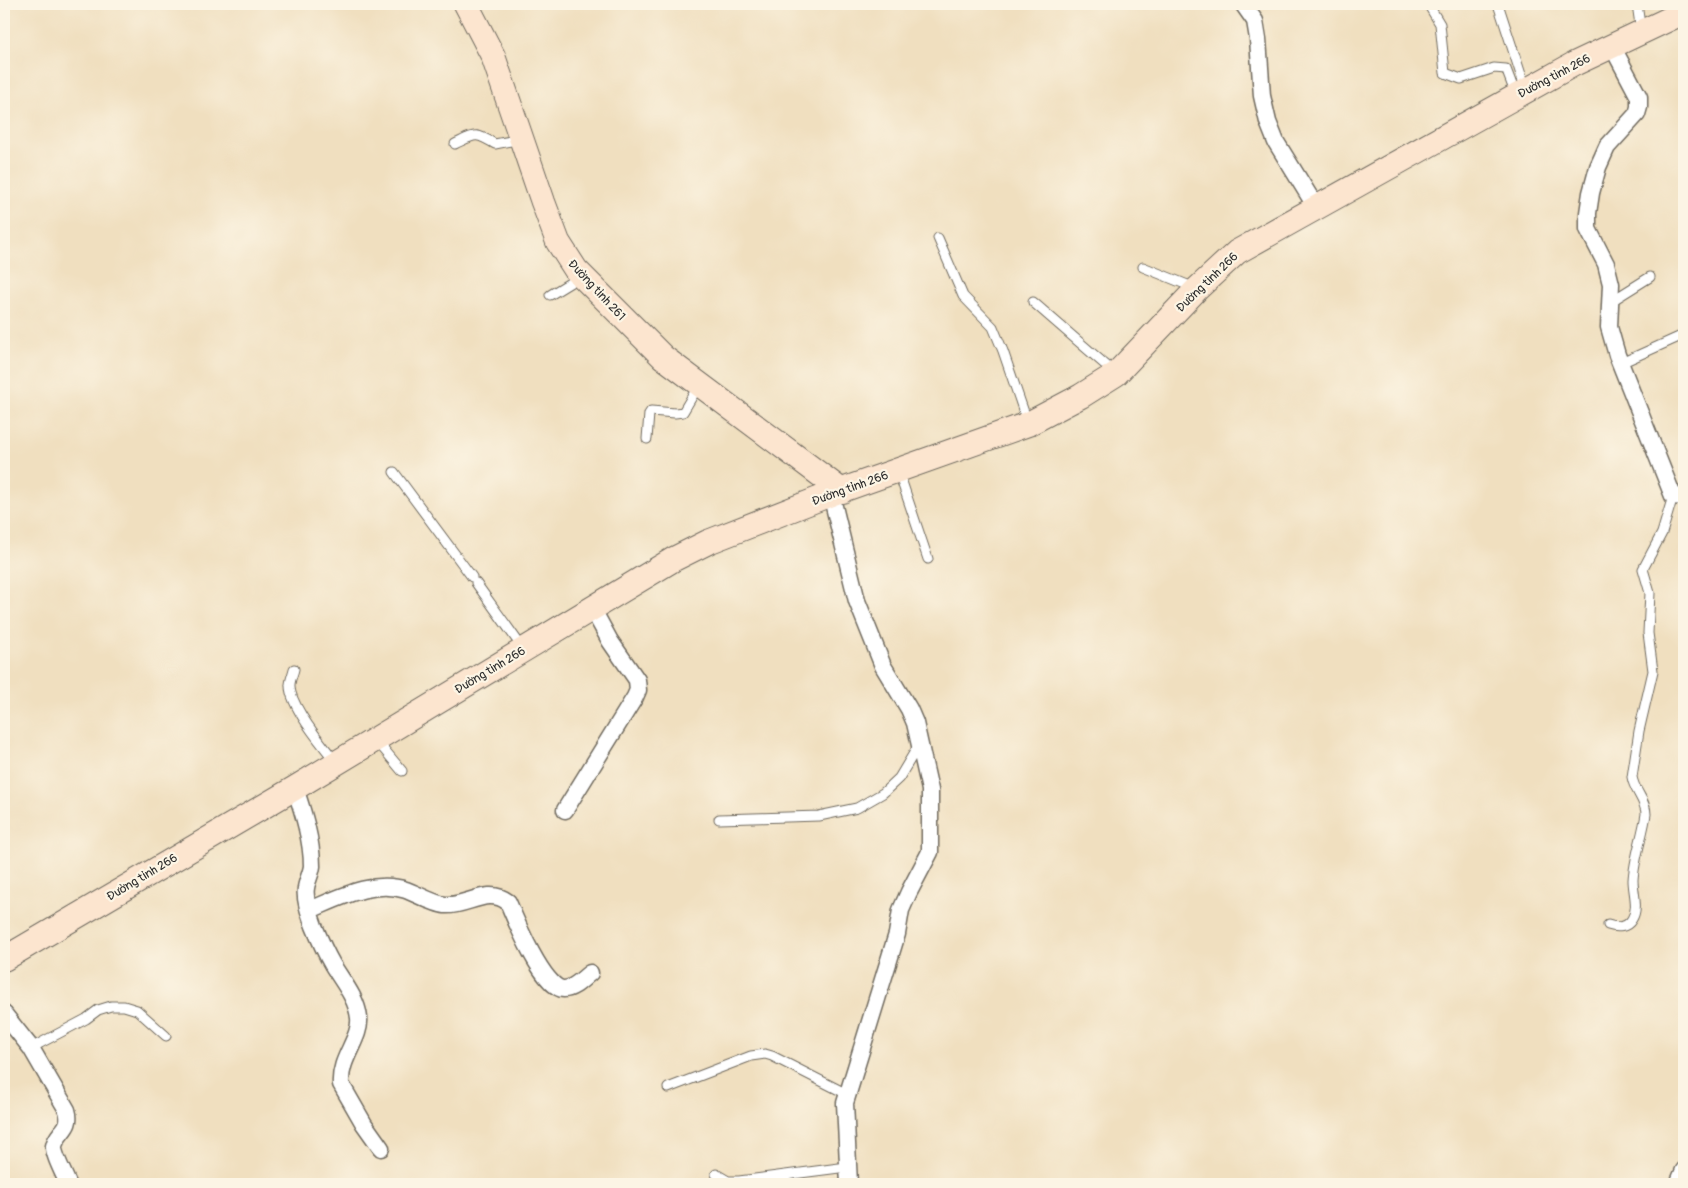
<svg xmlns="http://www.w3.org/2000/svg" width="1688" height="1188" viewBox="0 0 1688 1188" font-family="Pangolin,sans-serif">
	<rect width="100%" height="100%" fill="#fcf5e5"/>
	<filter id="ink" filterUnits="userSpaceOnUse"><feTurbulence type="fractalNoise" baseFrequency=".02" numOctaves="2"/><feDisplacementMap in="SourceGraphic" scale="10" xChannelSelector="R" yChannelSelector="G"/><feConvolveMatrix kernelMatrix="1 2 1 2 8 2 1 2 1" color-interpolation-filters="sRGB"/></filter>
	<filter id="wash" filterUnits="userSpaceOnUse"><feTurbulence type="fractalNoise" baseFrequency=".0096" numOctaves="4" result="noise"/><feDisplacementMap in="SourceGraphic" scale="20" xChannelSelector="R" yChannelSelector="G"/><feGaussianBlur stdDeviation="1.12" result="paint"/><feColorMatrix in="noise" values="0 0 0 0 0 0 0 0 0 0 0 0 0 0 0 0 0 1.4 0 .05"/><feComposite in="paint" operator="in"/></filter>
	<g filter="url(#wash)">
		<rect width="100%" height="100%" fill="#f0dfbf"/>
	</g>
	<g filter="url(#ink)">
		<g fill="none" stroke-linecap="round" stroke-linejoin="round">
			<defs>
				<path id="lane" d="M1428 4 1440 24 1445 73 1461 79 1494 68 1506 69 1516 95
					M1498 4 1526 90
					M1637 4 1641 32
					M455 144C476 134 475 132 495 144L521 139
					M938 238 963 296 993 327 1003 351 1028 424
					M1143 267 1195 288
					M550 295 581 276
					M1033 302 1116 374
					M1610 302 1650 277
					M1621 363 1681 336
					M647 439 649 414 651 411 675 413 683 412 699 385
					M898 470 928 559
					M394 472 472 577
					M476 583 524 650
					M294 669C293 674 290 680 290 685 289 705 323 746 336 762
					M377 741 402 771
					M719 819 819 816 857 808 883 793 899 778 920 743
					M1608 925C1617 928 1627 928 1632 919 1639 908 1633 892 1633 880 1634 859 1643 835 1646 814 1646 800 1634 791 1632 777L1639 731 1653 671 1648 633 1650 593 1643 569 1662 533 1673 496
					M31 1048 86 1019 98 1010 111 1006H124L137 1010 166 1036
					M668 1088 751 1056 765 1054 772 1056 847 1094
					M716 1174 728 1181H739L847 1167"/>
				<path id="street" d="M1243 4 1255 21 1258 39 1262 96 1268 122 1276 142 1316 207
					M1612 46 1639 97V107L1637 114 1607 147 1598 167 1591 193 1588 213V229L1606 264 1611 284 1609 327 1617 355 1673 496 1684 497
					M831 494 857 601 883 666 909 709 915 723 930 790V852L909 892 901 910 897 934 845 1103 849 1184
					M295 788C303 812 312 840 312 866 311 874 307 881 306 888 304 899 310 915 314 926 319 938 325 952 332 964 342 981 357 998 359 1018 361 1039 339 1058 341 1084L364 1124 381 1148
					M565 810 635 697 638 690 637 680 610 641 592 608
					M310 910C339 898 373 879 406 890 417 894 434 904 445 905 466 907 488 886 508 902 515 919 544 990 564 989 574 989 582 979 590 973
					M4 1014 31 1048 67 1110C73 1129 57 1131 54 1146 53 1154 65 1176 68 1184
					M1678 1184 1684 1170"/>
				<path id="secondary" d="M466 4 493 56 543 202 558 242 576 270 663 357 842 491
					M4 959 295 788 674 559 708 542 831 494 1028 424 1081 396 1116 374 1197 289 1237 252 1574 64 1684 12"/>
			</defs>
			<use href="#lane" stroke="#706a5f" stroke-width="11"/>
			<use href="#street" stroke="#706a5f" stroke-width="19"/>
			<use href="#secondary" stroke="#706a5f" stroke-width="26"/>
			<use href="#lane" stroke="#fff" stroke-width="9"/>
			<use href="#street" stroke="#fff" stroke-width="16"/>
			<use href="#secondary" stroke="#fce5cf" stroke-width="24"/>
		</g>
	</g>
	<g text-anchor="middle" stroke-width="4.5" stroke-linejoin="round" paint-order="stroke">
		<g font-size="12" fill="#2b2b2b" stroke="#fcf5e5">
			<text transform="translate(1554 76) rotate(-28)" y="4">Đường tỉnh 266</text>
			<text transform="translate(1207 282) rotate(-44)" y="4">Đường tỉnh 266</text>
			<text transform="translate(597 290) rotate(47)" y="4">Đường tỉnh 261</text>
			<text transform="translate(850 488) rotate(-20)" y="4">Đường tỉnh 266</text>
			<text transform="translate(490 670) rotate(-31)" y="4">Đường tỉnh 266</text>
			<text transform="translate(142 877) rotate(-31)" y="4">Đường tỉnh 266</text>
		</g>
	</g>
	<rect width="1688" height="1188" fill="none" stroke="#fcf5e5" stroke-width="20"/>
</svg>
